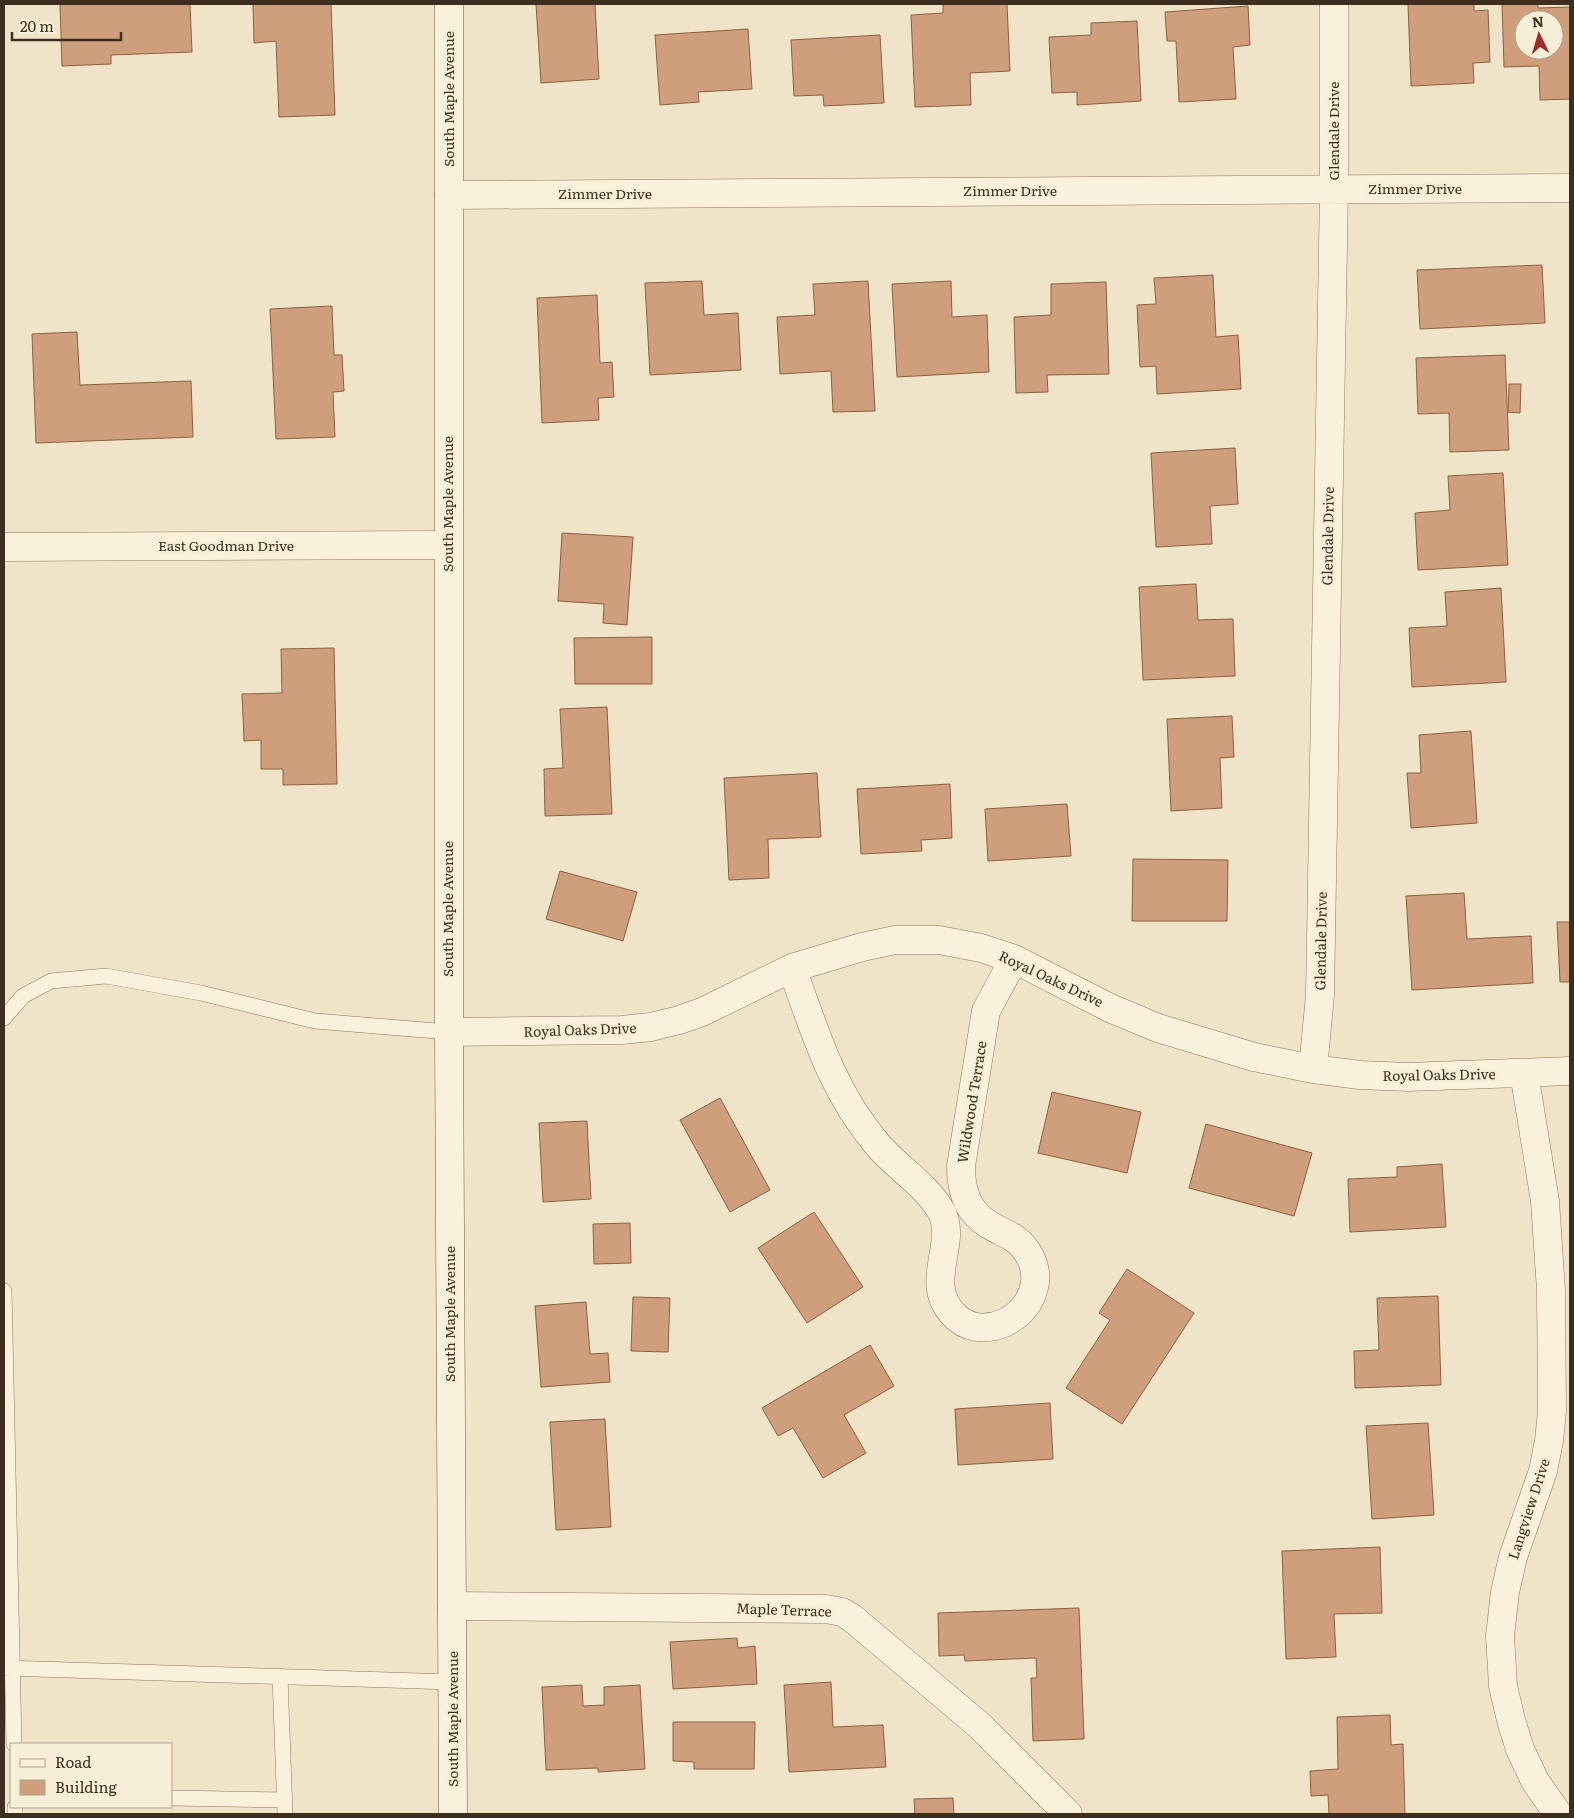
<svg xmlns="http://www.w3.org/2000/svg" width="1574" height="1818" viewBox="0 0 1574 1818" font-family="Literata,serif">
	<rect width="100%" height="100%" fill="#f0e4c8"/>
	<path fill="#cf9f7d" stroke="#8d5f41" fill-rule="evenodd" d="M60 4H190L192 52 111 55V64L62 66Z
		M253 4H331L335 115 279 117 276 41 254 43Z
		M536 4H595L599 79 541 83Z
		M943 4H1007L1010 71 970 73 971 105 915 107 911 15 943 13Z
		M1408 4H1474V11L1488 10 1490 62 1473 63 1474 83 1411 86Z
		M1502 4H1538V8L1570 7V99L1540 100 1539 66 1504 67ZM1524 20H1554V50H1524Z
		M1248 6 1250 45 1233 47 1236 99 1179 102 1176 41H1167L1165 12Z
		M1137 21 1141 101 1077 105V92L1052 93 1049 37 1091 35V23Z
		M748 29 752 89 698 92 699 102 660 105 655 35Z
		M880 35 884 103 824 106 823 95 794 96 791 40Z
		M1542 265 1545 323 1420 329 1417 270Z
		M1213 275 1216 337 1238 335 1241 389 1157 394 1156 366 1140 367 1137 305 1156 304 1154 278Z
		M702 281 704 315 738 313 741 370 650 375 645 283Z
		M868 281 875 411 833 412 831 371 780 374 777 317 815 315 813 284Z
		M951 281 952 317 987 315 989 372 897 377 892 284Z
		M1106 282 1109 374 1047 375 1048 392 1016 393 1014 317 1051 315V284Z
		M597 295 600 363 612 362 614 397 598 398 599 420 542 423 537 298Z
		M332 306 334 355H342L344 391 333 392 335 437 276 439 270 309Z
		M77 332 80 385 191 381 193 437 36 443 32 334Z
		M1505 355 1509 450 1450 452 1449 413 1418 414 1416 358Z
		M1509 384H1521L1520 413 1508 412Z
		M1235 448 1238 504 1210 506 1212 544 1156 547 1151 453Z
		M1503 473 1508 565 1418 570 1415 513 1450 510 1448 476Z
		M562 533 633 537 627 625 603 623 604 604 558 601Z
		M1196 584 1198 620 1233 619 1235 676 1143 680 1139 587Z
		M1501 588 1506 682 1412 687 1409 628 1447 626 1445 592Z
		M652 637V684H575L574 638Z
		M334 648 337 784 283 785V769H261V740L244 741 242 694 282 693 281 649Z
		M607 707 612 814 545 816 544 769 563 768 560 709Z
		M1232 716 1234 757 1220 758 1222 808 1171 811 1167 719Z
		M1471 731 1477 823 1411 828 1407 773H1421L1419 735Z
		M817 773 821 837 768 839 769 878 729 880 724 778Z
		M950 784 952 838 921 840 922 851 861 854 857 789Z
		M1067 804 1071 856 988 861 985 809Z
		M1133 859 1228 860 1227 921H1132Z
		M560 871 637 892 623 941 546 919Z
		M1464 893 1467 939 1531 936 1533 983 1412 990 1406 896Z
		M1557 922H1570V982H1560Z
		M1052 1092 1141 1112 1127 1173 1038 1153Z
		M720 1098 770 1190 730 1212 680 1120Z
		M587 1121 591 1199 543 1202 539 1123Z
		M1206 1124 1312 1153 1294 1216 1189 1188Z
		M1442 1164 1446 1227 1350 1232 1348 1179 1397 1177V1167Z
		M814 1212 863 1287 807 1323 758 1248Z
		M630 1223 631 1263 594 1264 593 1224Z
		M1127 1269 1194 1313 1122 1424 1066 1388 1110 1320 1099 1313Z
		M1438 1296 1441 1385 1355 1388 1354 1351 1379 1350 1377 1298Z
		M633 1297 670 1298 668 1352 631 1351Z
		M586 1302 590 1354 608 1353 610 1382 541 1387 535 1306Z
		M870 1345 894 1386 844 1415 866 1453 823 1478 793 1428 778 1436 762 1408Z
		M1050 1403 1053 1459 958 1465 955 1409Z
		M605 1419 611 1527 556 1530 550 1422Z
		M1428 1423 1434 1515 1372 1519 1366 1426Z
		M1380 1547 1382 1613 1334 1614 1336 1657 1286 1659 1282 1551Z
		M1079 1608 1084 1739 1033 1741 1031 1678H1037L1036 1658 965 1661 964 1655 939 1656 938 1613Z
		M737 1638 738 1648 755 1646 757 1684 673 1689 670 1642Z
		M831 1682 833 1727 883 1725 886 1767 789 1772 784 1685Z
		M582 1685 583 1706 604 1705V1687L640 1685 645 1769 598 1772V1768L546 1770 542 1687Z
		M1390 1715 1391 1745 1403 1744 1405 1814H1329L1328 1795 1311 1796 1310 1771 1338 1769 1337 1717Z
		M673 1722H755L754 1769H694V1762L673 1761Z
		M953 1798 954 1814H915L914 1799Z"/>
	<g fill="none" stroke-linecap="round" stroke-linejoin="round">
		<defs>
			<path id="lane" d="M4 1018 23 996 51 981 106 976 201 993 315 1021 449 1032
				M4 1291 14 1744
				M4 1668 452 1682
				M280 1676 285 1814
				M171 1798 284 1800
				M15 1807V1814"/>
			<path id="street" d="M449 195 1570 188
				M4 547 448 545
				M792 968C815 1032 832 1091 877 1144 896 1167 924 1183 940 1209 960 1242 922 1281 953 1314 980 1344 1031 1320 1035 1282 1037 1265 1027 1246 1012 1237 1000 1230 987 1226 977 1215 964 1202 961 1184 961 1166L986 1011 1014 959
				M449 1032 622 1030 651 1027 679 1020 702 1012 792 968 862 947 895 940H939L981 948 1014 959 1110 1008 1158 1028 1254 1057 1313 1069 1360 1075 1408 1077 1570 1071
				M1313 1069 1320 995 1334 189V4
				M1524 1073 1545 1201 1551 1290 1552 1411 1549 1441 1543 1471 1513 1557 1505 1592 1500 1636 1503 1686 1511 1720 1520 1749 1535 1781 1558 1814
				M452 1606 826 1609 842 1612 852 1618 979 1725 1068 1814"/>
			<path id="secondary" d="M449 4V1032L453 1814"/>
		</defs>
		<use href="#lane" stroke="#8d765c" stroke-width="16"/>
		<use href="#street" stroke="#8d765c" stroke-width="29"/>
		<use href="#secondary" stroke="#6f573f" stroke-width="29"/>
		<use href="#lane" stroke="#faf1dc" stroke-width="15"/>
		<use href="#street" stroke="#faf1dc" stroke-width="28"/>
		<use href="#secondary" stroke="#faf1dc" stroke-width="28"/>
	</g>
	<g text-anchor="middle" stroke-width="5" stroke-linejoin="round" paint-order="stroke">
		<g font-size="14" fill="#3d2e20" stroke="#f7eed8">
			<text transform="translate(449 99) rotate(-90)" y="5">South Maple Avenue</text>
			<text transform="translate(1334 131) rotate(-90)" y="5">Glendale Drive</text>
			<text x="1415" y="194">Zimmer Drive</text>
			<text x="1010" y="196">Zimmer Drive</text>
			<text x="605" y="199">Zimmer Drive</text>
			<text transform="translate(448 504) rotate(-90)" y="5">South Maple Avenue</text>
			<text transform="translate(1328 536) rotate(-89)" y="5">Glendale Drive</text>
			<text x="226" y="551">East Goodman Drive</text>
			<text transform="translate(448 909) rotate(-90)" y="5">South Maple Avenue</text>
			<text transform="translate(1321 941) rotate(-89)" y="5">Glendale Drive</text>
			<text transform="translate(1051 979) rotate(25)" y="5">Royal Oaks Drive</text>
			<text transform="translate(580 1030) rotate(-2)" y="5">Royal Oaks Drive</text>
			<text transform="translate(1439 1075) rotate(-1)" y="5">Royal Oaks Drive</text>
			<text transform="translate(972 1102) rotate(-81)" y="5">Wildwood Terrace</text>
			<text transform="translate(450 1314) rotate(-90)" y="5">South Maple Avenue</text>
			<text transform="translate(1529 1509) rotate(-72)" y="5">Langview Drive</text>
			<text transform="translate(784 1610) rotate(2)" y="5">Maple Terrace</text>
			<text transform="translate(453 1719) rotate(-90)" y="5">South Maple Avenue</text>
		</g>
	</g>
	<rect width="1574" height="1818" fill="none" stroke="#3d2e20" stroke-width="10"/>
	<rect x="10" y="1743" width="162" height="65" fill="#f7eed8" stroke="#ada18e"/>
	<rect x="20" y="1759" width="25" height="8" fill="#faf1dc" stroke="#ada18e"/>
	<text x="55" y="1768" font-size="15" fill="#3d2e20">Road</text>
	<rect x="20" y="1780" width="25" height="15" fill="#cf9f7d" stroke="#ada18e"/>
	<text x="55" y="1793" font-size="15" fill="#3d2e20">Building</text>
	<g transform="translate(1539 35) rotate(355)"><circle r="24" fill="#f7eed8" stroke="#ada18e"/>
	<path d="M0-4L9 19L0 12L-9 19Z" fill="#9e2a2b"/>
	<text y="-8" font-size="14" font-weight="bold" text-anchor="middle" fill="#3d2e20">N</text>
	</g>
	<path d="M12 32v8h109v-8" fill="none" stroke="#3d2e20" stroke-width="2.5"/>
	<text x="20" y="32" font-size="15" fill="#3d2e20" stroke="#f7eed8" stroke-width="4" paint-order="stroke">20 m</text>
</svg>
